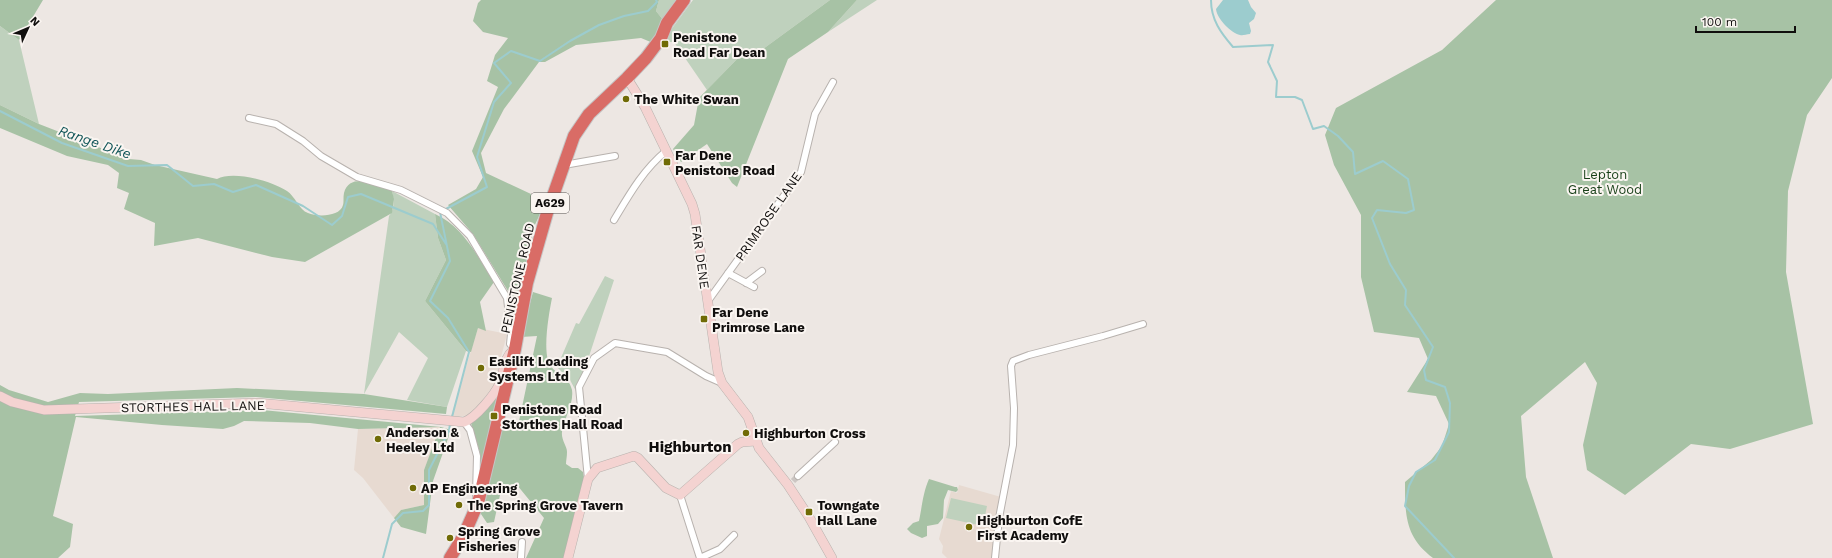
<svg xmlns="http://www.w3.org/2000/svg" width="1832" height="558" viewBox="0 0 1832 558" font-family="'Work Sans',sans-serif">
	<rect width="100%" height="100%" fill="#ede7e3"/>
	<path fill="#e7dad1" d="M478 328 507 334 500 361 496 383 472 414 450 419Z
		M441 427 424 470V505L401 510 394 518 363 478 354 470 358 429Z
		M959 485 1001 497 994 558H947L942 553 943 546 939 539 951 491 957 493Z"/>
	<path fill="#bfd1bd" d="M659 0H678L664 21 656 11Z
		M693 0H830L763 49 740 56 707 90 674 42H662Z
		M857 0H877L828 32Z
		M0 26 19 40 39 124 0 105Z
		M392 191 435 214 438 238 446 260 425 301 466 351 447 407 407 400 428 358 399 332 364 394 389 216C395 209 394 199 392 191Z
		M605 276 614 280 577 393 570 380 557 367 576 323 579 324Z
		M951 498 987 506 983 526 946 518Z"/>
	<path fill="#a7c2a5" d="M0 0H43L19 40 0 26Z
		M481 0H659L656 11 664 21 653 43 641 38 576 45 545 62H539L504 109 481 153 486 173 546 201 533 229 514 327 511 296 473 234 448 205 476 189 483 177 472 151 498 87 487 81 495 55 508 38 483 32 473 21 478 3Z
		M830 0H857L828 32 788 59 737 187 732 183 707 144 681 162 673 149 694 125 699 98 740 56 763 49Z
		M1496 0H1832V78L1807 115 1788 191 1786 272 1813 424 1730 449 1691 444 1625 495 1587 470 1583 445 1597 383 1585 362 1521 416 1526 477 1553 558H1433C1405 537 1405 515 1405 482L1431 460 1442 446 1449 424 1436 396 1407 392 1428 359 1419 338 1374 332 1361 277V215L1334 165 1325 135 1336 108 1442 50Z
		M0 105 39 124 129 159 141 160 155 165 217 179C233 170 272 181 287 191 295 196 299 210 308 213 317 217 340 217 343 205 344 202 343 197 344 193 350 171 379 185 392 191L394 199 392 213 305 262 272 257 198 238 154 246 155 223 124 209 129 193 117 188 119 173 108 165 67 156 0 128Z
		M435 214C463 226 478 257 494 282L480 302 486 331 478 328 471 352 466 351 425 301 446 260 438 238Z
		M533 292 552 298C549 313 542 352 550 365 556 375 569 376 572 390 574 404 564 418 562 432 561 440 567 446 567 452 567 457 566 460 566 464L572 468H578L583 472 584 478 564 558H526L544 518 517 485 500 495 494 522 487 523 479 511 500 430 518 426 537 336 521 337Z
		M0 385 9 390 48 402 80 393 108 394 237 388 364 394 447 407 446 414 256 397 79 402 75 416 262 410 441 427 451 430 433 481 426 534 401 527 394 518 401 510 424 505V470L440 427 358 429 310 423 244 421 234 426 223 429 162 425 76 417 53 516 73 524 70 547 58 558H0Z
		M500 390 480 477V453L471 423Z
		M929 479 955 487H957L958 490 956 492 948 490 944 500 943 518 938 524 927 526V536L922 538 911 533 907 529 913 523 919 521C922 507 923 492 929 479Z"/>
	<path fill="#9cccce" d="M1223 0H1248L1251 7 1256 13 1254 19 1249 23 1251 31 1250 34C1246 34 1243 36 1240 35 1231 33 1217 19 1216 9Z"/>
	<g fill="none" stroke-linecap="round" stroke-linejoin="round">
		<path stroke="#9cccce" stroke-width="2" d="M1211 0C1211 20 1221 33 1233 47L1273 45 1268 62 1277 81 1276 97H1295L1302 100 1313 129 1324 126 1338 136 1353 152 1355 174 1383 161 1408 179 1414 210 1406 213 1377 210 1372 218 1390 264 1406 290 1405 305 1433 347 1424 370 1426 380 1445 387 1450 403 1449 432 1435 460 1416 472 1409 486 1405 506 1454 558
			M0 111 62 143 128 166 167 165 193 186 214 184 233 192 256 185 303 206 332 225 342 216 348 197 361 194 433 224 446 244
			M444 210 487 187 477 157 494 102 511 83 494 63 511 51 540 61 570 41 599 25 624 16 648 11 657 2 656 0
			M440 212 450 261 430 301 448 318 469 352 452 417
			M383 558 392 524 403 513 423 511 429 505V470L449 431 450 424"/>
		<path stroke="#ccc6c3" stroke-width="6" stroke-dasharray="6 3" stroke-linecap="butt" d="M793 481 798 476"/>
		<defs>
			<path id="street" d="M249 118 276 124 303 141 321 156 357 177 401 190 447 213 470 236 507 298 511 334 510 344 515 349
				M564 165 615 156
				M614 220C629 195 643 170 666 151
				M728 273 754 287
				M746 283 762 271
				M708 301 801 172 815 114 833 82
				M464 422 470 430 477 456 476 495
				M798 476 835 442
				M588 479 579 387 594 358 615 343 667 352 706 376 722 383
				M680 495 700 558
				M521 558 522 542
				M700 558 720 549 734 535
				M995 558 999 518 1013 445 1014 408 1011 366 1013 361 1029 355 1103 336 1143 324"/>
			<path id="secondary" d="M627 78 645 107 692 204 695 214 718 372 722 383 748 417 759 448 788 485 809 517 832 558
				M0 396 12 402 44 410 258 403 464 422C476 418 495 394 500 383 505 370 503 357 515 349
				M568 558 588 479 597 468 634 456 638 458 666 488 680 495 738 444 742 442 756 441"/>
			<path id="highway" d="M450 558 463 537 478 503 515 349 527 283 547 213 574 136 589 114 627 78 646 58 661 38 667 23 684 0"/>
		</defs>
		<use href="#street" stroke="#b8b2ae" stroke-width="8"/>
		<use href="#secondary" stroke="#b8b2ae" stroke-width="10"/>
		<use href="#highway" stroke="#c6c5c5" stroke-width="14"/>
		<use href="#street" stroke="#fff" stroke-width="6"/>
		<use href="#secondary" stroke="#f4d3d1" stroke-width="9"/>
		<use href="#highway" stroke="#d96c66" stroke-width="12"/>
	</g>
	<g fill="#706b06" stroke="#faf5f1" stroke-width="1.5">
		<rect x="661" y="40" width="8" height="8" rx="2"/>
		<circle cx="626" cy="99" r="4"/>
		<rect x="663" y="158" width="8" height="8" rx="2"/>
		<rect x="700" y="315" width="8" height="8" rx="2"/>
		<circle cx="481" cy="368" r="4"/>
		<rect x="490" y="412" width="8" height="8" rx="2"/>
		<circle cx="746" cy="433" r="4"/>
		<circle cx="378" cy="439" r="4"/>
		<circle cx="413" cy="488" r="4"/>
		<circle cx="459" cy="505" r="4"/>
		<rect x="805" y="508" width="8" height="8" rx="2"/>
		<circle cx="969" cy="527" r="4"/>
		<circle cx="450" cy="538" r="4"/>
	</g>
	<g text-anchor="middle" stroke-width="4" stroke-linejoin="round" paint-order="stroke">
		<rect fill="#faf5f1" stroke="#565351" stroke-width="1" x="531" y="193" width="38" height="20" rx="3"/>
		<g font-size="12" font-weight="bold" fill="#100e0d">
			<text x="550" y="207">A629</text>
		</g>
		<g font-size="13" font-weight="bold" fill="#100e0d" stroke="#faf5f1" text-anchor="start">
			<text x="673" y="42">Penistone<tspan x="673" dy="15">Road Far Dean</tspan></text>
			<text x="634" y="104">The White Swan</text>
			<text x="675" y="160">Far Dene<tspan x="675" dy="15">Penistone Road</tspan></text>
			<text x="712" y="317">Far Dene<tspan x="712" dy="15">Primrose Lane</tspan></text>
			<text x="489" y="366">Easilift Loading<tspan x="489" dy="15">Systems Ltd</tspan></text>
			<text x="502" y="414">Penistone Road<tspan x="502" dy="15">Storthes Hall Road</tspan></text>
			<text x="386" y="437">Anderson &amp;<tspan x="386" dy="15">Heeley Ltd</tspan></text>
			<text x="754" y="438">Highburton Cross</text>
			<text x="421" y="493">AP Engineering</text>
			<text x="467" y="510">The Spring Grove Tavern</text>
			<text x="817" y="510">Towngate<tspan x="817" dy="15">Hall Lane</tspan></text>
			<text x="977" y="525">Highburton CofE<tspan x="977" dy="15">First Academy</tspan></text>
			<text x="458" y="536">Spring Grove<tspan x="458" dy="15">Fisheries</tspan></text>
		</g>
		<g font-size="13" fill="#173f17" stroke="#faf5f1">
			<text x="1605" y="179">Lepton<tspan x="1605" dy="15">Great Wood</tspan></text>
		</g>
		<g font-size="13" fill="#100e0d" stroke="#faf5f1">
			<text transform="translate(768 216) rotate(-55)" y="5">PRIMROSE LANE</text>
			<text transform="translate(701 257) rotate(82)" y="5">FAR DENE</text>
			<text transform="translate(517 278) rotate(-77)" y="5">PENISTONE ROAD</text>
			<text transform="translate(193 406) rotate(-1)" y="5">STORTHES HALL LANE</text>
		</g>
		<g font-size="14" font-style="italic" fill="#125659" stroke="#faf5f1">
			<text transform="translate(95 142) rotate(19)" y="5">Range Dike</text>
		</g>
		<g font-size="15" font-weight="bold" fill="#100e0d" stroke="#faf5f1">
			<text x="690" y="452">Highburton</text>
		</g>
	</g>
	<g transform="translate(28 28) rotate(46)" stroke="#faf5f1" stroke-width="3" paint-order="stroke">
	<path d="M0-3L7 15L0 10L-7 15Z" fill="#100e0d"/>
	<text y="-6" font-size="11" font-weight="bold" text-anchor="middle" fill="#100e0d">N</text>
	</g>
	<path d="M1696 26v6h99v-6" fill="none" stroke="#100e0d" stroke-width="2"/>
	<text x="1702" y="26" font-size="12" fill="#100e0d" stroke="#faf5f1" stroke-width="3" paint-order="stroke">100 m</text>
</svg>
